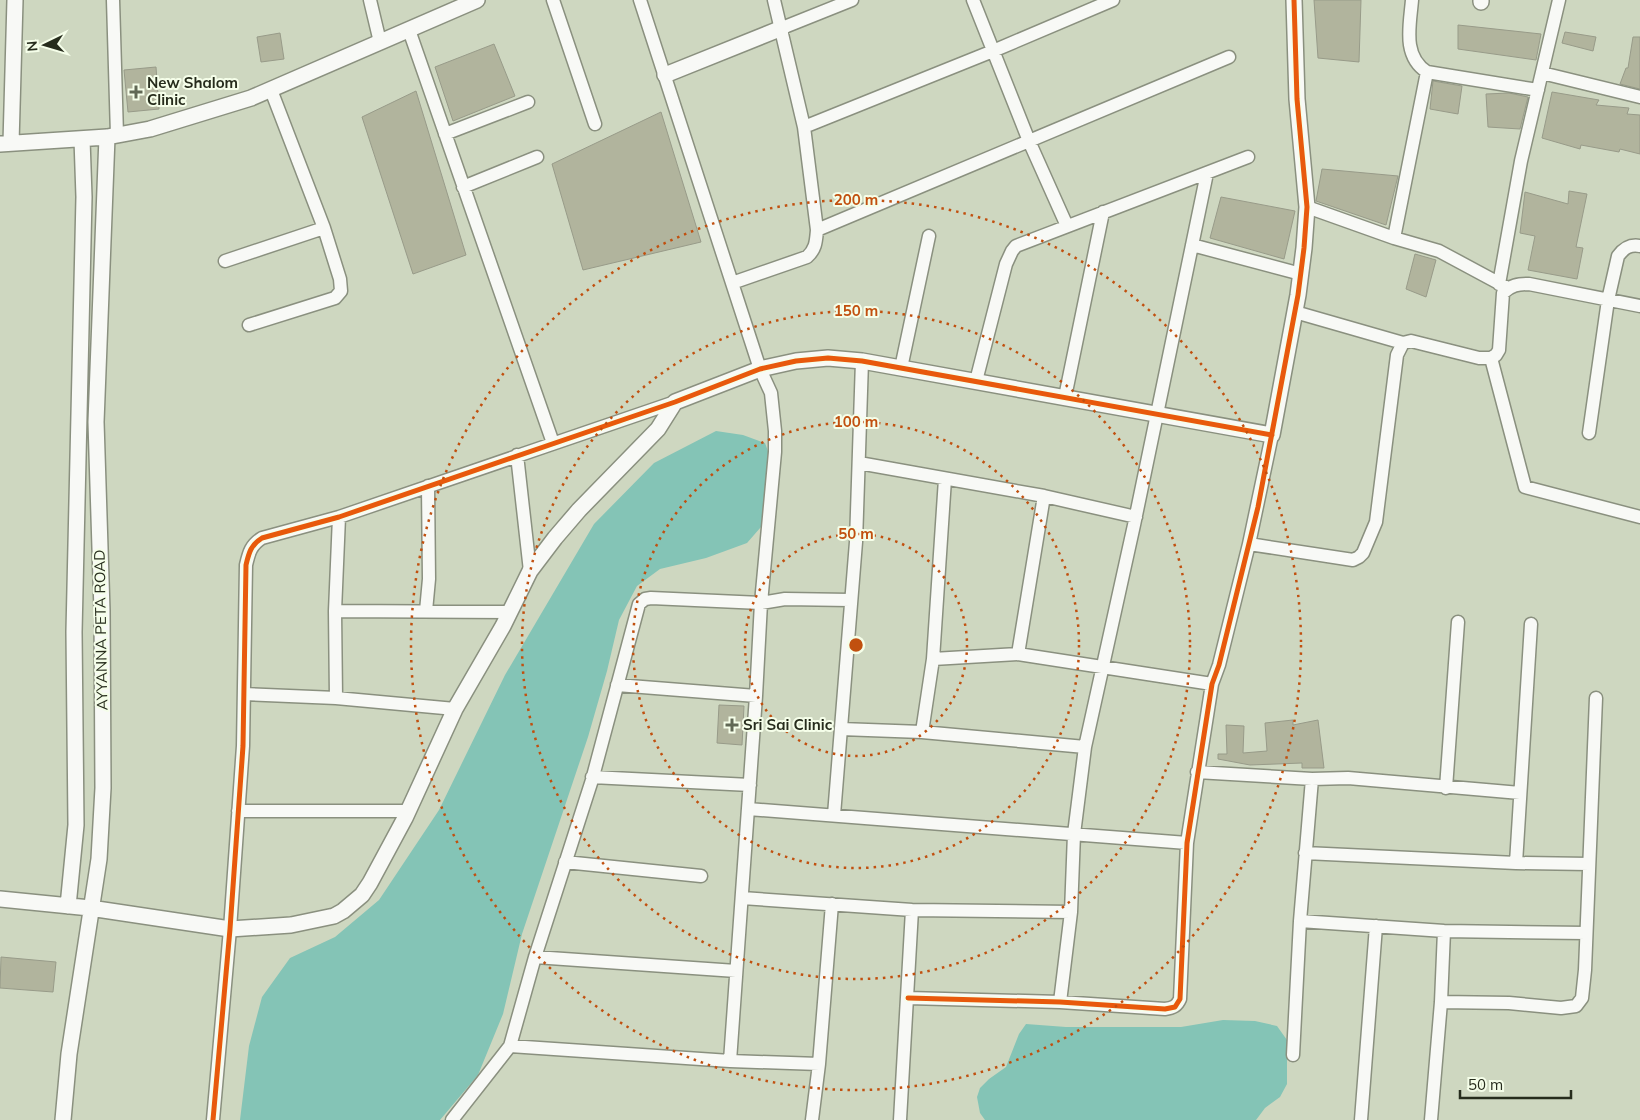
<svg xmlns="http://www.w3.org/2000/svg" width="1640" height="1120" viewBox="0 0 1640 1120" font-family="Mulish,sans-serif">
	<rect width="100%" height="100%" fill="#ced7c0"/>
	<path fill="#84c4b6" d="M716 431 743 435 765 443 772 462 767 520 747 543 706 558 660 569 637 586 619 620 607 671 588 737 522 934 503 1014 478 1075 440 1120H240L249 1046 262 997 290 958 335 937 379 900 439 810 505 675 594 524 654 463Z
		M1223 1020 1255 1021 1277 1026 1287 1040V1084L1280 1097 1265 1108 1256 1120H985L980 1113 977 1097 980 1088 989 1079 1006 1067 1019 1034 1026 1024 1066 1027H1181Z"/>
	<path fill="#b1b49d" stroke="#989b89" d="M1314 0H1361L1359 62 1318 58Z
		M1458 25 1541 34 1536 60 1458 49Z
		M1565 32 1596 37 1593 51 1562 43Z
		M280 33 284 59 261 62 257 37Z
		M1633 37H1640V89L1620 84 1626 68H1628Z
		M494 44 515 96 453 121 435 67Z
		M156 67 159 109 128 112 124 70Z
		M1433 81 1462 86 1458 114 1430 109Z
		M416 91 466 255 413 274 362 117Z
		M1552 92 1599 100 1596 105 1629 108 1627 114 1640 115V154L1620 149 1619 152 1581 145 1580 149 1542 138Z
		M1509 93 1528 97 1520 129 1488 127 1486 94Z
		M661 112 701 242 583 270 552 164Z
		M1322 169 1398 176 1386 225 1316 201Z
		M1569 191 1587 194 1576 247 1583 248 1577 279 1528 270 1535 236 1520 233 1525 192 1568 204Z
		M1221 197 1295 211 1284 259 1210 238Z
		M1415 254 1436 260 1426 297 1406 289Z
		M719 705 744 706 742 745 717 743Z
		M1293 720V725L1318 720 1324 768H1302V763L1250 765 1218 759V754H1227L1226 725 1244 726 1243 753 1267 751 1265 723Z
		M1 957 56 962 53 992 0 988Z"/>
	<g fill="none" stroke-linecap="round" stroke-linejoin="round">
		<defs>
			<path id="minor" d="M113 0 117 135
				M370 0 380 42
				M553 0 595 124
				M640 0 760 369 771 393 775 431V452L761 603 756 696 730 1061
				M973 0 1029 141 1067 226
				M1412 0C1410 25 1402 56 1427 72L1538 90
				M782 28 852 0
				M409 30 553 443
				M1542 73 1640 97
				M804 127 993 51 1113 0
				M445 134 528 102
				M463 187 537 157
				M1307 207 1394 238 1439 251 1506 287
				M817 230 1229 57
				M1394 238 1427 72
				M1192 245 1301 274
				M225 261 324 228
				M732 283 807 257C816 249 816 241 817 230L804 127 774 0
				M1499 284 1521 161 1559 0
				M1295 312 1403 343
				M249 325 335 298 341 291 340 279 324 228 271 90
				M1491 358 1525 487 1640 517
				M901 368 929 236
				M976 381 1006 264 1012 251 1016 246 1248 157
				M1065 397 1103 212
				M1589 433 1608 300 1618 256C1624 248 1630 244 1640 246
				M517 455 530 571
				M859 463 1044 496 1136 517
				M1249 544 1353 560 1359 557 1363 553 1376 522 1397 355 1403 343 1411 341 1479 358H1491L1496 355 1499 350 1503 293C1511 285 1518 284 1529 284L1640 306
				M335 611 510 612
				M426 611 429 579 428 486
				M1018 654 1044 496
				M933 659 1018 654 1212 684
				M617 685 756 696
				M244 694 336 698 455 709
				M336 698 335 611 339 517
				M841 729 922 732 1085 747
				M922 732 933 659 945 479
				M1197 772 1312 779 1348 778 1520 793
				M592 777 750 785
				M1446 788 1458 622
				M748 809 1187 843
				M238 811H409
				M834 815 856 542 862 361
				M1305 853 1516 863 1589 864
				M565 862 701 876
				M1516 863 1531 624
				M742 898 912 910 1071 912
				M1300 921 1444 931 1586 933
				M535 957 736 971
				M908 998 1060 1002 1165 1009C1173 1008 1177 1006 1180 999L1187 843 1212 684 1219 665 1249 544 1272 435
				M1060 1002 1071 912 1074 834 1085 747 1134 525 1207 173
				M1441 1002 1509 1003 1561 1008 1576 1006 1582 998 1585 970 1596 698
				M510 1046 730 1061 819 1064
				M1293 1055 1300 921 1312 779
				M213 1120 230 929 243 746 246 565C249 552 251 545 262 538L339 517 675 402
				M452 1120 510 1046 535 957 592 780 639 604 645 599 651 598 761 603 785 599 850 600
				M812 1120 819 1064 832 904
				M900 1120 912 910
				M1361 1120 1376 926
				M1431 1120 1441 1002 1444 931"/>
			<path id="tertiary" d="M1481 2V0
				M665 75 782 28
				M11 143 15 0
				M0 144 107 137 150 129 251 98 477 0
				M0 899 90 908 230 929 291 925 334 916 343 911 362 895 370 883 405 818 455 709 503 626 530 571 555 538 579 510 658 429 675 402 760 369 796 361 828 358 862 361 1272 435 1298 295 1304 248 1307 207 1297 99 1294 0
				M68 906 76 825 74 632 84 197 82 139
				M63 1120 69 1054 99 859 103 788 102 611 96 422 107 137"/>
		</defs>
		<use href="#minor" stroke="#8a907f" stroke-width="15"/>
		<use href="#tertiary" stroke="#8a907f" stroke-width="18"/>
		<use href="#minor" stroke="#f8f9f6" stroke-width="12"/>
		<use href="#tertiary" stroke="#f8f9f6" stroke-width="15"/>
		<defs>
			<path id="cycleway" d="M908 998 1060 1002 1165 1009 1175 1007 1180 999 1187 843 1212 684 1219 665 1258 507 1298 295 1304 248 1307 207 1297 99 1294 0
				M213 1120 230 929 243 746 246 565C249 552 251 545 262 538L339 517 675 402 760 369 796 361 828 358 862 361 1272 435"/>
		</defs>
		<use href="#cycleway" stroke="#f5fee9" stroke-width="8"/>
		<use href="#cycleway" stroke="#e8590c" stroke-width="5"/>
	</g>
	<g fill="none" stroke="#c1500f" stroke-width="2.5" stroke-dasharray="2.5 5">
		<circle cx="856" cy="645" r="111"/>
		<circle cx="856" cy="645" r="223"/>
		<circle cx="856" cy="645" r="334"/>
		<circle cx="856" cy="645" r="445"/>
	</g>
	<g fill="#616855" stroke="#f5fee9" stroke-width="2">
		<path d="M133.5 84.5h5v5h5v5h-5v5h-5v-5h-5v-5h5z"/>
		<path d="M729.5 717.5h5v5h5v5h-5v5h-5v-5h-5v-5h5z"/>
	</g>
	<g text-anchor="middle" stroke-width="4" stroke-linejoin="round" paint-order="stroke">
		<g font-size="15" font-weight="bold" fill="#262c1c" stroke="#f5fee9" text-anchor="start">
			<text x="147" y="88">New Shalom<tspan x="147" dy="17">Clinic</tspan></text>
			<text x="743" y="730">Sri Sai Clinic</text>
		</g>
		<g font-size="15" fill="#262c1c" stroke="#f5fee9">
			<text transform="translate(101 630) rotate(-91)" y="5">AYYANNA PETA ROAD</text>
		</g>
	</g>
	<circle cx="856" cy="645" r="8" fill="#c1500f" stroke="#f5fee9" stroke-width="2.5"/>
	<g font-size="15" text-anchor="middle" font-weight="bold" fill="#c1500f" stroke="#f5fee9" stroke-width="4" stroke-linejoin="round" paint-order="stroke">
		<text x="856" y="205">200 m</text>
		<text x="856" y="316">150 m</text>
		<text x="856" y="427">100 m</text>
		<text x="856" y="539">50 m</text>
	</g>
	<g transform="translate(45 45) rotate(265)" stroke="#f5fee9" stroke-width="4" paint-order="stroke">
	<path d="M0-4L9 19L0 12L-9 19Z" fill="#262c1c"/>
	<text y="-8" font-size="14" font-weight="bold" text-anchor="middle" fill="#262c1c">N</text>
	</g>
	<path d="M1460 1090v8h111v-8" fill="none" stroke="#262c1c" stroke-width="2.5"/>
	<text x="1468" y="1090" font-size="15" fill="#262c1c" stroke="#f5fee9" stroke-width="4" paint-order="stroke">50 m</text>
</svg>
